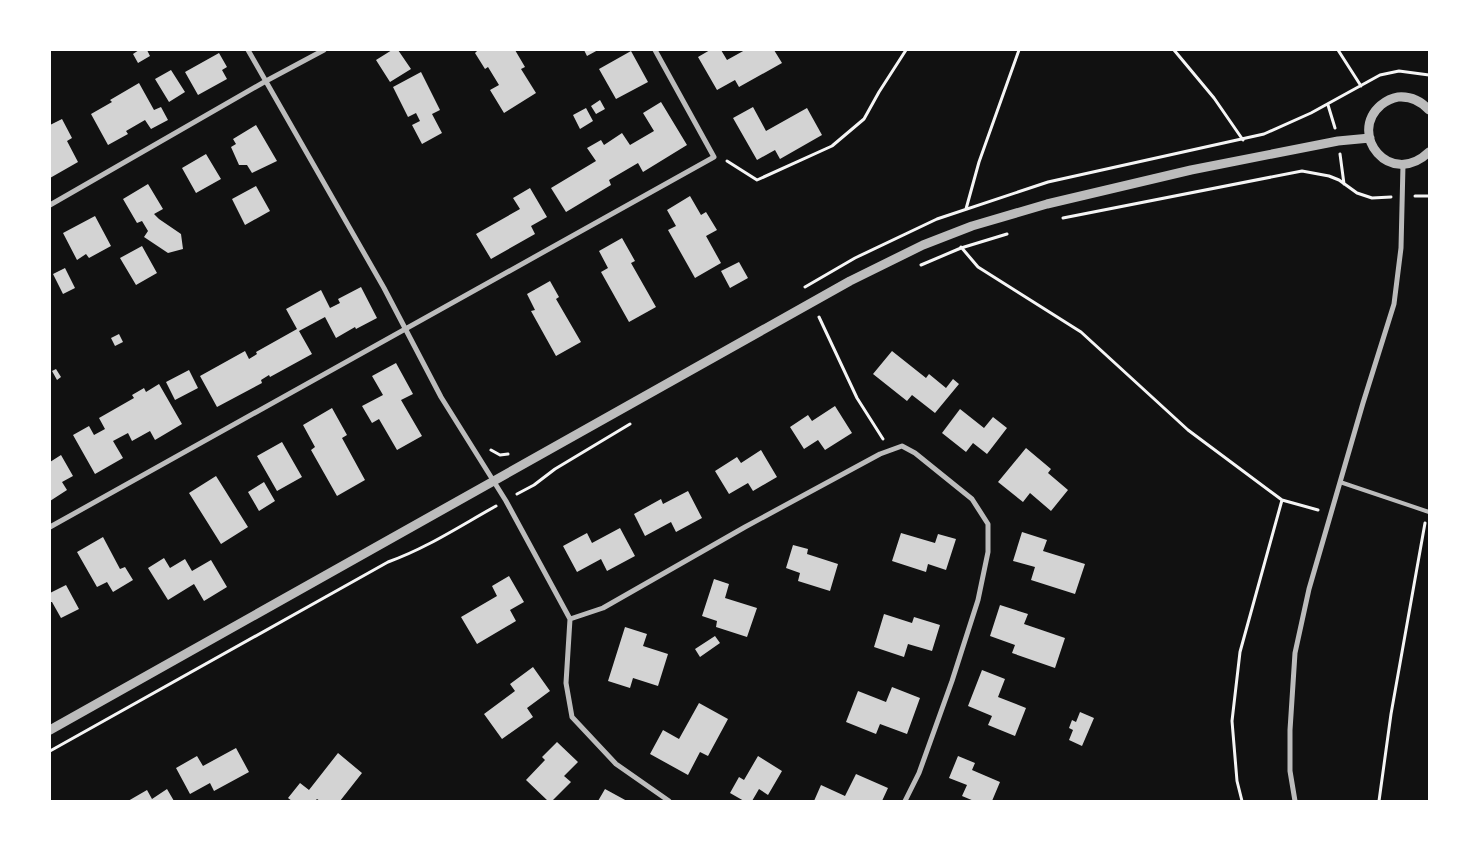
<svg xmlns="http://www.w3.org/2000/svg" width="1479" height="851" viewBox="0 0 1479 851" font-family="Commissioner,sans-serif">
	<rect width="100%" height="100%" fill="#111"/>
	<path fill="#d3d3d3" d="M139 50H147L150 56 138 63 133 54Z
		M392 50H398L411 69 390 82 376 60Z
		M478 50H515L525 67 521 69 536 93 504 113 490 90 499 85 488 67 485 69 475 53Z
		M584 50H598L587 56Z
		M710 50H721L727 60 745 50H774L782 63 739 87 735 80 717 90 698 57Z
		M631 51 648 82 616 99 599 69Z
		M219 53 227 67 222 70 227 79 198 95 185 72Z
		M171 70 185 92 169 102 155 79Z
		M421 72 440 110 432 114 442 133 422 144 412 125 420 121 416 113 408 117 393 87Z
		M139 83 154 110 161 107 168 120 151 129 145 120 126 131 128 134 108 145 91 114 112 102 110 100Z
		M600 100 605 109 596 114 591 106Z
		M661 102 687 145 643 172 638 163 609 180 611 185 566 212 551 188 596 161 587 148 601 140 604 145 622 133 630 145 654 131 643 113Z
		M753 107 766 131 807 108 822 135 780 159 775 150 757 160 733 118Z
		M586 108 593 121 580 129 573 115Z
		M62 119 72 138 67 141 78 162 50 178V125Z
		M256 125 277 161 252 173 247 165H239L231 147 236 144 233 139Z
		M206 154 221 179 196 193 182 168Z
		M148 184 163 209 154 214 159 219 181 234 183 249 168 253 144 237 148 231 142 221 137 223 123 199Z
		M256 186 270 211 245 225 232 199Z
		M530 188 547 217 531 226 535 234 491 259 476 234 520 209 513 198Z
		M690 196 701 215 706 212 717 230 706 236 721 263 695 278 668 230 676 226 667 210Z
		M95 216 111 246 89 258 86 254 77 260 63 233Z
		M622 238 635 261 631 263 656 307 629 322 601 272 608 268 599 251Z
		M142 246 157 273 136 285 120 258Z
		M739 262 748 278 730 288 721 271Z
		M65 268 75 288 63 294 53 274Z
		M550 281 559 297 556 299 581 342 556 356 531 311 535 310 527 294Z
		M361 287 377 318 356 329 355 327 336 338 325 317 299 331 312 354 270 377 269 375 261 380 262 383 217 407 200 376 245 351 249 359 257 354 256 352 297 329 286 309 321 290 330 308 340 303 338 299Z
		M119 334 123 342 115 346 111 338Z
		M892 351 926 378 929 374 946 388 953 379 959 384 935 413 912 395 907 401 873 374Z
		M396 363 413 394 401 400 422 436 397 450 379 419 372 423 362 406 383 395 372 376Z
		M56 369 61 377 57 380 52 371Z
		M189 370 198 388 175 400 166 382Z
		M159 384 182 424 155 440 150 431 132 441 128 433 113 441 123 458 95 474 73 435 89 426 94 435 105 429 99 418 134 398 132 395 144 388 146 392Z
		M835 406 852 433 825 450 818 440 804 449 790 427 808 415 812 421Z
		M332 408 347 435 342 438 365 480 337 496 311 450 315 447 303 425Z
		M960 409 984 428 993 417 1007 428 987 454 973 443 966 452 942 433Z
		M282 442 302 477 277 491 257 456Z
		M1026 448 1051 469 1048 473 1068 490 1051 511 1030 493 1023 502 998 482Z
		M761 450 777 477 753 491 748 483 729 494 715 471 737 457 741 463Z
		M61 455 73 476 62 482 67 490 50 501V462Z
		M216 476 248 527 221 544 189 493Z
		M264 482 275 501 259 511 248 492Z
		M688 491 702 518 676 532 671 522 645 536 634 514 661 499 663 504Z
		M620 528 635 556 607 571 601 559 577 572 563 546 587 533 592 543Z
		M1022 532 1047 540 1043 551 1085 564 1075 594 1031 580 1035 567 1013 561Z
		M901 533 935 543 938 534 956 539 946 570 928 564 926 572 892 561Z
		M103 537 120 569 125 567 133 580 113 592 107 582 97 587 77 552Z
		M793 545 808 549 807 554 838 564 830 591 798 581 800 573 786 568Z
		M164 558 170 568 185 559 192 571 211 560 227 587 204 601 194 584 168 600 148 568Z
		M509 576 524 602 510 610 516 621 477 644 461 617 497 596 492 586Z
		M714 579 729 584 725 598 757 608 747 637 716 627 717 621 702 616Z
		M66 585 79 609 61 618 52 602H50V593Z
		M1000 605 1028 614 1024 624 1065 638 1055 668 1012 653 1015 645 990 636Z
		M884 614 912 623 914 617 940 625 932 651 908 644 904 657 874 647Z
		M625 627 647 634 643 646 668 654 658 686 633 678 630 688 608 681Z
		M715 636 720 643 700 657 695 649Z
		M533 667 550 691 527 708 533 717 502 739 484 714 515 691 510 684Z
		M982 670 1005 679 998 697 1026 708 1015 736 988 725 992 716 968 706Z
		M892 687 920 698 907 734 880 724 876 734 846 722 858 691 886 702Z
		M699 703 728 719 708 756 700 752 688 775 650 754 663 730 679 739Z
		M1080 712 1094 718 1082 746 1069 740 1073 730 1069 728 1072 720 1076 722Z
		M557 742 578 762 564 776 571 782 552 801H548L526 780 545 760 542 757Z
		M236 748 249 772 214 791 210 783 190 794 176 768 197 756 203 766Z
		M338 753 362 773 340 801H320L317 799 315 801H292L288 798 300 783 309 790Z
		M758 756 782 771 768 795 759 789 752 801H744L730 793 739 777 744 780Z
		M958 756 975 763 972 770 1000 782 992 801H974L962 796 967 785 949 778Z
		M856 774 888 788 882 801H814L821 785 845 796Z
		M167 789 174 801H128L147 790 152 799Z
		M605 789 627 801H598Z"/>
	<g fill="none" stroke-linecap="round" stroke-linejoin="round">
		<path stroke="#f5f5f5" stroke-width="3" d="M1174 50 1214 98 1243 140
			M1338 50 1361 86
			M1328 105 1335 128
			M1340 154 1344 184
			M727 161 757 180 832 146 864 119 879 92 906 50
			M1415 196H1429
			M966 209 979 162 1019 50
			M1063 218 1302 171 1329 176 1339 180 1357 193 1372 198 1391 197
			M961 247 978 267 1081 332 1188 430 1282 500 1318 510
			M921 265 961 248 1007 234
			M805 287 855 258 937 219 1048 182 1264 134 1311 113 1380 75 1399 71 1429 75
			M819 317 857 398 883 439
			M491 450 500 455 508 454
			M517 494 534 485 555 469 630 424
			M50 751 388 562C427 548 460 526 496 506
			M1242 801 1237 781 1232 721 1240 652 1282 500
			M1379 801 1391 714 1425 523"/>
		<path stroke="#bcbcbc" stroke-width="4" d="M1340 482 1429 512"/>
		<path stroke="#bcbcbc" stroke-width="5" d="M248 50 384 288 441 397 506 501 570 619 566 683 572 717 616 764 669 801
			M50 205 266 81 324 50
			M50 527C272 405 493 281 714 157L655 50
			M570 619 603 608 745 527 880 454 902 446 915 453 972 499 988 524V552L978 600 952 681 919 773 905 801
			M1295 801 1290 771V730L1295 653 1309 589 1363 403 1394 304 1401 248 1403 165"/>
		<path stroke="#bcbcbc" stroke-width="9" d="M1429 110C1421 101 1411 96 1398 97 1392 98 1386 101 1381 105 1347 134 1390 189 1429 152
			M50 730 850 281 923 245 972 226 1047 204 1191 170 1338 141 1370 138"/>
	</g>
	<rect width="1479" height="851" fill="none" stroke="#ffffff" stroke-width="102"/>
</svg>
